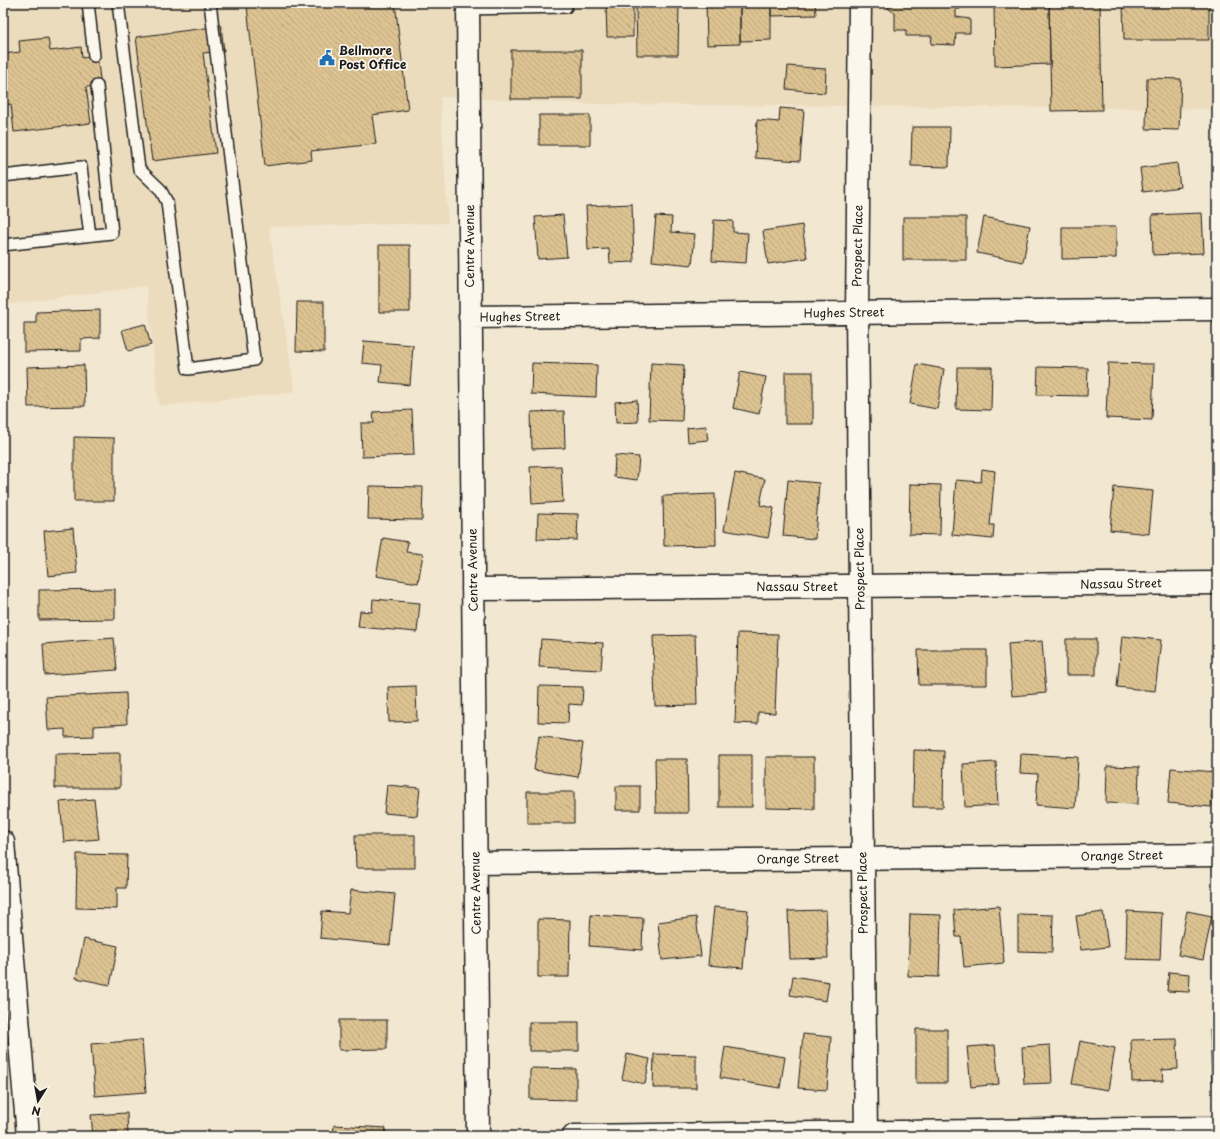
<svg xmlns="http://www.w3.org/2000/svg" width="1220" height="1139" viewBox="0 0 1220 1139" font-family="'Playpen Sans',sans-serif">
	<defs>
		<pattern id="building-back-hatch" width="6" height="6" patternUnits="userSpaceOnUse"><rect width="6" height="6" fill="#ddc392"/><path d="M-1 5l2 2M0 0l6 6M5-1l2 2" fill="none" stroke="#bda77d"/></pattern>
	</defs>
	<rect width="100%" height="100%" fill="#f2e7d1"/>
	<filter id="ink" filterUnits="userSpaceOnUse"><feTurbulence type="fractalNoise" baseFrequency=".025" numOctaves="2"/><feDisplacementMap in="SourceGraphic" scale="8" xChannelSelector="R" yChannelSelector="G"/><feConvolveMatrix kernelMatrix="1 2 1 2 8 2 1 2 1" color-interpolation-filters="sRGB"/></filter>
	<g filter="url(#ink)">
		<path fill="#ecdcbe" d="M3 3H1217V109L591 104 440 97 448 223 269 227 295 392 159 406 146 286 3 305Z"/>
		<path fill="url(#building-back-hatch)" stroke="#1c1c1c" d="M271 3H395L408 110 372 115 376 144 311 151 312 160 265 166 247 6Z
			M594 3H633V37H607L606 6H595Z
			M636 3H679L678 55H637Z
			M706 3H740V44L707 45Z
			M740 3H771V40L740 41Z
			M771 3H815L816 15 771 16Z
			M886 3H960V9H956V17L970 19V33H956L955 45 931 44 932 36H906V30H895V13L889 9Z
			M994 3H1049L1050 64 995 66Z
			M1049 3H1100L1102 110 1051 111Z
			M1123 3H1209V40H1124Z
			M221 26 224 51 203 53 216 153 152 161 136 37Z
			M48 38 50 51 81 47 82 58 97 56 101 86 86 87 91 123 14 132 11 104 3 105V54L20 52 19 41Z
			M511 50H582V99H511Z
			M788 66 826 69 825 93 786 89Z
			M1147 78 1181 79 1179 130 1146 129Z
			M780 108 804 110 800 161 755 158 757 120 779 122Z
			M539 115H590V145H539Z
			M912 127H950L949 167 911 166Z
			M1177 163 1180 187 1143 192 1140 168Z
			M632 204 634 262 610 263 609 249 588 250 586 206Z
			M1202 213 1204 253 1153 255 1152 215Z
			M563 215 567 257 538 259 535 217Z
			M656 216 672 217 671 232 695 234 692 265 652 261Z
			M903 217H966V260H903Z
			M984 217 1030 226 1023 262 977 253Z
			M714 220 733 221V232L748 233 746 263 712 261Z
			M802 225 807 258 768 264 763 231Z
			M1062 227H1116V258L1062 259Z
			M379 245H410V312H379Z
			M297 302H324V352L296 351Z
			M100 310V338L81 339V351L24 352V323H36V312Z
			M145 324 151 345 128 351 122 330Z
			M364 341 413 345 410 385 380 382 382 365 362 363Z
			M532 363 597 365 596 397 531 394Z
			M651 363 684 365 682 421 649 420Z
			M1108 363 1154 364 1152 420 1106 418Z
			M917 364 944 369 937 409 910 404Z
			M84 365 85 406 28 407 27 367Z
			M957 367H992L991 410 956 409Z
			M1038 367 1088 368 1087 396 1037 395Z
			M740 372 766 377 759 414 733 408Z
			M785 372H813V424H785Z
			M637 400 638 422 616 423 615 402Z
			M412 410 414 455 362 457 361 423H374L373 412Z
			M564 411 565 448 532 449 531 412Z
			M706 426 708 440 688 442 687 428Z
			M74 437 114 438V501H74Z
			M615 455 639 457 637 480 614 477Z
			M561 466 563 502 532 504 530 467Z
			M982 469 995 471 990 525H994L993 539 952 535 956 480 981 482Z
			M735 473 765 479 760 505 774 508 768 538 724 530Z
			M788 480 819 483 815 539 783 536Z
			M910 484 941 485 940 535 909 534Z
			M369 486 423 487 422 520 368 519Z
			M1114 487 1153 491 1149 534 1110 530Z
			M715 494 716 545 664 546 663 496Z
			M538 513 578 514 577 540 537 539Z
			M73 528 77 573 48 576 44 531Z
			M383 538 408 542 406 552 423 554 418 583 376 576Z
			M115 589V619L39 620V590Z
			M373 599 420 603 417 632 358 627 360 611 372 612Z
			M738 633 778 634 775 713 758 712V724L735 723Z
			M695 635 697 705 655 706 653 636Z
			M1122 636 1161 640 1155 691 1117 687Z
			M114 638 117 670 45 675 43 644Z
			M541 639 603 643 601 670 539 667Z
			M1066 639H1096V675H1066Z
			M1042 641 1046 693 1012 696 1008 644Z
			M918 650H987V685H919Z
			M416 686 417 721 389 722 388 687Z
			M539 686 583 687 582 705 569 704 568 723 538 722Z
			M126 693 127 724 94 726V736L65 737V729L48 730 46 697Z
			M539 736 583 743 578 777 534 770Z
			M914 750 944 751 943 807H913Z
			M120 753V788H55V754Z
			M1021 754 1078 757 1075 808 1036 805 1038 774 1020 773Z
			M719 755H752V807H719Z
			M766 757H814V809L766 808Z
			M655 759H687L688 813H656Z
			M996 762 998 805 965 807 963 764Z
			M1107 766 1139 767 1138 804 1106 803Z
			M1171 768 1214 772 1211 807 1168 803Z
			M387 785 420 788 417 816 384 813Z
			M616 786H640V810H616Z
			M527 792H574V823H527Z
			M94 799 99 839 64 842 60 802Z
			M355 835H415V868H356Z
			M77 854 127 855 126 888H117V909L76 908Z
			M351 890 395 894 390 945 320 938 322 911 348 913Z
			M999 906 1004 963 964 967 961 937H956L954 910Z
			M714 907 748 910 743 968 708 965Z
			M826 910 828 958 790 959 788 911Z
			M1127 911 1162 913 1160 960 1126 959Z
			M1187 911 1212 916 1203 960 1178 955Z
			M1103 912 1108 947 1081 950 1076 916Z
			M910 914 941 915 939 977 908 976Z
			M1018 914 1053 915 1052 952 1018 951Z
			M591 915 643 918 642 950 589 946Z
			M696 917 701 956 662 960 658 922Z
			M538 919 570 920 569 977H538Z
			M84 939 118 946 110 985 76 978Z
			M1169 972 1190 974 1189 992 1167 991Z
			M793 976 829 982 826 1001 790 995Z
			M339 1020H387V1049L339 1050Z
			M529 1022H579V1051H529Z
			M1217 1028V1081H1212L1210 1029Z
			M916 1029H947V1083H916Z
			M803 1034 831 1037 827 1090 798 1088Z
			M1177 1039 1178 1069 1162 1070 1163 1081 1132 1082 1131 1040Z
			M142 1040 146 1092 95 1096 91 1044Z
			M1080 1041 1115 1048 1108 1090 1072 1084Z
			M995 1045 999 1084 971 1087 967 1047Z
			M1050 1045 1052 1083 1024 1084 1022 1047Z
			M725 1047 785 1057 780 1088 720 1078Z
			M627 1054 650 1059 645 1084 622 1079Z
			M654 1054 696 1055V1088H653Z
			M530 1068 576 1069V1100L530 1099Z
			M127 1113 128 1136H93L91 1115Z
			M334 1125 386 1128 385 1136H333Z"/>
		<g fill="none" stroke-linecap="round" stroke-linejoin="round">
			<defs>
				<path id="lane" d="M88 3 94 56
					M118 3 139 169 160 189 167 202 188 369 254 360 210 3
					M468 9 566 7V3
					M3 176 81 167 90 235
					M3 245 112 233 97 86"/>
				<path id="street" d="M468 3 478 1136
					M860 3 857 313 866 1136
					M470 317 1217 309
					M473 589 1217 583
					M3 842 28 1136
					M475 863 1217 855
					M574 1136 1217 1128"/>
			</defs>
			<use href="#lane" stroke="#1c1c1c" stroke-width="14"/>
			<use href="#street" stroke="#1c1c1c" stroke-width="25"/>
			<use href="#lane" stroke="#fbf7ec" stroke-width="11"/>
			<use href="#street" stroke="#fbf7ec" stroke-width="22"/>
		</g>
	</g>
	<defs>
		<symbol id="civic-bare" viewBox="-9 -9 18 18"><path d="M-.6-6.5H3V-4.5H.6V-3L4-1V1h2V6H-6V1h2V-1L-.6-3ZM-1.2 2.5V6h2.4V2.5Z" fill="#1f6fb2" stroke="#fbf7ec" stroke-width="2.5" paint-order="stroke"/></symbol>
	</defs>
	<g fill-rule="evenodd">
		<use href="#civic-bare" x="316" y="47" width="22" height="22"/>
	</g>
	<g text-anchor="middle" stroke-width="3.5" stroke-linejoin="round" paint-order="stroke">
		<g font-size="12" font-weight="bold" fill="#1c1c1c" stroke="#fbf7ec" text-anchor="start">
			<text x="339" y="55">Bellmore<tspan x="339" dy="14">Post Office</tspan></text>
		</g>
		<g font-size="12" fill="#1c1c1c" stroke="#fbf7ec">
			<text transform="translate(470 246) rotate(-90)" y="4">Centre Avenue</text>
			<text transform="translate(858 246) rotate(-89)" y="4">Prospect Place</text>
			<text transform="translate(844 313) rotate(-1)" y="4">Hughes Street</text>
			<text transform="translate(520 317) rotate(-1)" y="4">Hughes Street</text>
			<text transform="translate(860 569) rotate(-91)" y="4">Prospect Place</text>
			<text transform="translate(473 570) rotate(-91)" y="4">Centre Avenue</text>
			<text transform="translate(1121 584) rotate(-1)" y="4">Nassau Street</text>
			<text x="797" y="591">Nassau Street</text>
			<text transform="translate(1122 856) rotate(-1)" y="4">Orange Street</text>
			<text transform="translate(798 859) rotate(-1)" y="4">Orange Street</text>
			<text transform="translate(476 893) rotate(-91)" y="4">Centre Avenue</text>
			<text transform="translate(863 893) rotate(-91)" y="4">Prospect Place</text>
		</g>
	</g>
	<rect width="1220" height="1139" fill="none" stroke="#fbf7ec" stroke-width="16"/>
	<rect x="8" y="8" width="1204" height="1123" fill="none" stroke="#1c1c1c" stroke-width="1.5" filter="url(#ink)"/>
	<g transform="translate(38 1101) rotate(191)" stroke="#fbf7ec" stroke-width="3" paint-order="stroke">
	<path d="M0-3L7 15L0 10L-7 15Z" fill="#1c1c1c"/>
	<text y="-6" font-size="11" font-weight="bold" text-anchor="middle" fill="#1c1c1c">N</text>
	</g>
</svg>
